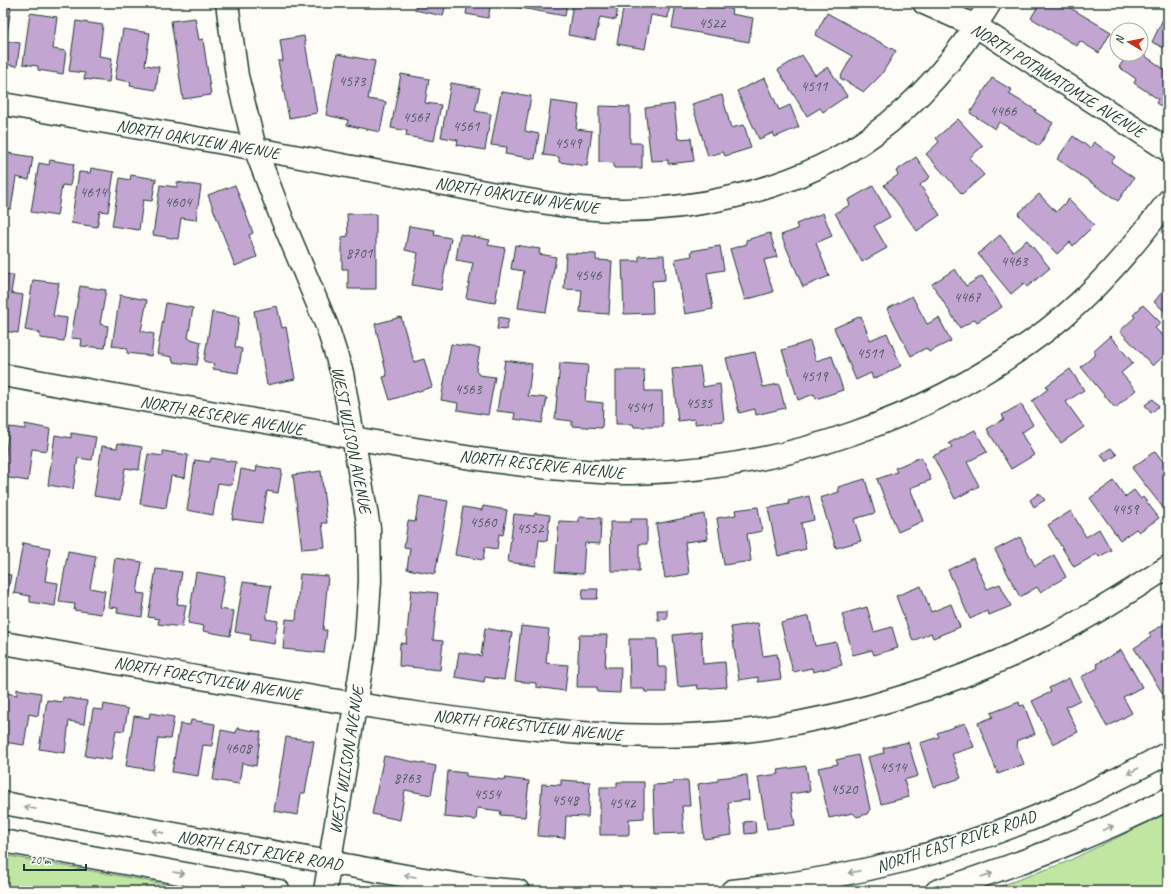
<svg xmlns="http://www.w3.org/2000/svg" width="1171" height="894" viewBox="0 0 1171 894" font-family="Caveat,sans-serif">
	<rect width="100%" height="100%" fill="#fdfcf7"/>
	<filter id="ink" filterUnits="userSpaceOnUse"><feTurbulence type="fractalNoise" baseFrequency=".025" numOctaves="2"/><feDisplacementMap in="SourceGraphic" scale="8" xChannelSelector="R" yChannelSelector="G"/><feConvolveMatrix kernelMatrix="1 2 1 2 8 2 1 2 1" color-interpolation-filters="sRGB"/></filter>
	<g filter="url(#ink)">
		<path fill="#c1e6a1" stroke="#70926a" d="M1168 813V891H987L1064 863Z
			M3 855 204 891H3Z"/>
		<path fill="#c3a5d1" stroke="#1f3d34" d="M416 3H446L443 16 415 10Z
			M468 3H491L488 18 466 14Z
			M494 3H567L565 16Z
			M573 3H618L616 20 600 17 595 40 568 35Z
			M624 3H670L668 18 651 15 645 49 617 44Z
			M676 3H697L732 9 731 14 753 18 749 42 672 28Z
			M1040 3H1062L1111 32 1099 53 1080 41 1077 46 1031 18Z
			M3 7 11 8 6 41 20 43 17 66 3 64Z
			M30 13 57 17 53 49 66 51 63 74 38 70V66L23 64Z
			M827 13 896 51 881 75 864 92 840 78 852 56 815 35Z
			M1164 17 1168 18V50L1152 42Z
			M195 18 199 40 203 39 211 95 183 99 171 21Z
			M76 21 103 25 99 56 112 58 109 82 84 79 85 73 69 71Z
			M123 29 150 33 145 65 159 67 156 90 130 86 131 82 115 79Z
			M304 36 317 113 289 118 278 61H283L280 40Z
			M1141 53 1168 72V105L1166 104 1164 108 1156 103 1158 99 1134 83 1136 79 1119 67 1128 54Z
			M337 54 375 61 368 99 386 102 380 132 347 125 348 120 326 115Z
			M802 55 815 75 828 67 847 96 823 112 820 108 807 116 778 70Z
			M401 74 429 79 425 103 441 105 434 141 406 136 407 131 391 128Z
			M765 78 779 110 790 105 799 127 775 137 773 133 759 139 737 91Z
			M992 78 1012 90 1009 94 1036 110 1035 112 1053 123 1039 146 999 122 995 129 970 113Z
			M451 83 480 88 475 111 491 114 485 150 457 145 458 140 441 137Z
			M501 92 531 96 525 131 539 134 535 159 505 154 507 147 491 145Z
			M722 95 731 128 744 125 751 148 725 156 723 152 708 156 692 104Z
			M551 101 579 105 576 129 592 131 587 166 559 162V157L543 155Z
			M674 104 678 139 691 138 694 161 668 164V160L651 161 645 108Z
			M599 106 630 107V143H642V168H614V163L599 162Z
			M958 119 983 146 969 158 984 175 962 194 926 154 939 142 936 138Z
			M1073 136 1090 148 1094 142 1115 157 1111 162 1134 178 1118 201 1057 159Z
			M8 153 33 157 29 180 16 177 11 209 3 208V157H8Z
			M916 157 930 177 920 185 940 215 917 231 884 185 898 175 896 171Z
			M50 160 74 164 70 186 62 185 57 216 31 212 39 163 49 165Z
			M91 168 114 172 108 212 100 211 97 227 71 223 79 172 90 173Z
			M131 175 156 179 152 201 143 200 139 230 112 226 120 178 130 180Z
			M177 182 201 186 196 220 181 218 178 239 153 235 160 185 177 187Z
			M235 185 253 233 249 235 257 257 235 266 208 195Z
			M873 186 890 217 874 226 887 248 862 262 835 213 850 205 848 200Z
			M1039 194 1056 212 1069 199 1094 225 1073 246 1070 242 1057 254 1018 214Z
			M823 213 832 236 816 243 829 276 803 287 781 235 798 229 796 224Z
			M347 214H376V289H348V269H342V237L348 236Z
			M409 226 435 230 434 235 451 238 441 290 412 285 418 253 405 250Z
			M770 233 777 257 764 260 773 292 745 300 730 249 747 244 746 240Z
			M460 234 490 240 488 245 505 248 495 303 466 298 473 263 456 260Z
			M1000 235 1013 251 1027 240 1050 268 1027 287 1024 283 1011 294 978 254Z
			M515 245 540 249 539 254 556 257 546 312 518 308 524 271 511 269Z
			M720 246 724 270 707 273 713 309 685 314 675 259 692 256 691 251Z
			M566 253 596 254V260L612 261 609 314 580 312 582 290 564 289Z
			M664 255 665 280 652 281 653 313 624 314 622 261H639V256Z
			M955 269 966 286 982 276 1002 307 977 322 975 319 960 328 932 284Z
			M3 274 14 275 11 293 23 295 18 333 3 331Z
			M1168 279V314L1154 302 1167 286 1163 284Z
			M33 280 59 283 53 316 67 318 64 341 40 338V333L25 330Z
			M80 286 106 290 100 324 108 326 105 348 81 346 82 339 71 338Z
			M120 295 147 300 141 331 154 334 151 356 127 353V348L112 346Z
			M912 296 927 324 939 318 951 341 929 352 926 348 911 356 887 309Z
			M166 303 193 308 188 338 201 342 197 365 173 362 172 357 157 354Z
			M1143 305 1161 323 1155 328 1168 341V352L1153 366 1120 331 1135 317 1133 315Z
			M277 306 282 328 286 327 295 379 267 385 254 311Z
			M212 312 239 317 235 347 242 349 238 373 213 369 214 364 204 361Z
			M861 316 870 340 887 333 901 366 873 379 871 373 856 380 834 328Z
			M401 317 414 362 424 359 432 387 390 400 383 377 387 376 375 324Z
			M499 317 509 319 506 330 497 329Z
			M1110 336 1133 363 1121 373 1136 390 1115 408 1081 367 1096 354 1093 351Z
			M810 341 816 361 832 356 843 390 816 399 814 394 798 400 782 350Z
			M451 344 480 348 476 370 479 375 495 377 488 415 457 410 458 403 441 400Z
			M755 352 763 387 779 384 785 408 756 415 755 409 739 413 726 358Z
			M505 360 532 364 528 396 547 398 542 423 514 419 515 413 497 411Z
			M560 363 588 365 585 401 603 403 602 428 572 426V421L555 419Z
			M700 366 703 387 720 384 724 421 695 424V419L678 421 672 369Z
			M1070 369 1084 390 1066 402 1084 427 1061 443 1032 401 1048 389 1046 386Z
			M616 370H644L645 391H662L663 427H634L633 424H616Z
			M1153 399 1159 406 1151 413 1145 405Z
			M1021 404 1033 425 1021 433 1034 455 1011 469 987 429 1004 419 1002 415Z
			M25 424 50 429 47 451 32 449 28 481 3 477 9 427 25 429Z
			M975 430 987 452 967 462 979 486 955 499 933 456 952 447 949 443Z
			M71 433 96 437 92 460 78 458 73 489 48 485 55 435 71 438Z
			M118 443 142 447 139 470 125 468 120 500 94 496 102 446 117 448Z
			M1111 448 1117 455 1106 462 1101 454Z
			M163 451 188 455 185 478 171 476 166 508 140 504 148 454 163 456Z
			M1155 451 1168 468V506L1164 509 1132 468Z
			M921 457 931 480 910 488 923 521 898 532 877 479 897 472 895 468Z
			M211 458 236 462 232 485 218 483 213 515 187 510 195 460 210 462Z
			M257 466 282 470 278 493 267 491 262 523 232 519 241 469 256 472Z
			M321 471 327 523H322L325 547 302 549 293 475Z
			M865 479 875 513 854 519 861 541 836 548 820 498 839 492 838 487Z
			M1114 481 1125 497 1134 490 1141 499 1143 497 1159 518 1139 532 1136 529 1120 540 1090 498Z
			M1039 493 1045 500 1034 507 1030 500Z
			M420 496 448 501 435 574 407 569 410 548 404 547 408 521 415 522Z
			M809 496 814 520 801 523 806 549 778 556 768 508 789 504 788 501Z
			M483 506 507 510 503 535 499 534 497 549 485 547 483 560 455 555 463 507 482 510Z
			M758 507 762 531 747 534 751 561 724 565 717 518 736 515 735 510Z
			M1071 511 1086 537 1099 529 1111 550 1099 557 1097 554 1074 567 1048 525Z
			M535 513 550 515 547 541 539 540 536 566 508 562 514 514 534 516Z
			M704 514 708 539 685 542 689 574 665 578 656 524Z
			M579 517 601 518 600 544 585 543 583 574 555 572 559 521 579 522Z
			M631 519H647V544H639V571H611L610 522H631Z
			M1020 537 1035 566 1054 555 1066 577 1040 592 1037 587 1020 597 995 550Z
			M3 542 8 543 3 573Z
			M23 543 50 548 45 581 58 583 55 606 30 602V596L14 593Z
			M68 551 96 556 90 588 105 591 101 614 74 610 75 604 59 602Z
			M115 558 142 562 137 593 145 594 142 617 117 613 118 608 108 607Z
			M973 558 987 589 1000 584 1011 606 989 615 987 611 970 619 948 570Z
			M156 569 182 572 177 604 186 605 182 627 158 624 159 619 148 617Z
			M196 572 225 577 219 609 234 611 230 636 203 631 204 626 188 623Z
			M3 574 11 575 7 597H3Z
			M300 574 328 576 323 630H327L324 653 283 649 286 619 296 620Z
			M243 582 271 586 266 619 278 621 274 644 250 640 251 635 235 632Z
			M921 586 931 612 951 604 960 627 933 638 931 633 913 641 896 596Z
			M583 589H598L597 599H582Z
			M411 590 438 593 433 640 443 641 440 670 399 666 400 643 406 644Z
			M867 607 874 632 892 627 898 648 874 655 872 650 853 655 842 614Z
			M657 610H667V619L658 620Z
			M809 616 815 646 836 642 842 665 813 672 812 668 793 672 781 623Z
			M1168 622V691L1163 694 1134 648 1151 637 1149 633Z
			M758 623 763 656 777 654 781 679 758 682V677L739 680 731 627Z
			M521 626 549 629 546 663 568 665 565 691 536 687V683L515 681Z
			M485 628 512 633 504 680 485 677 484 682 455 677 459 652 481 656Z
			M701 632 703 664 725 662 727 687 698 689 697 685 678 687 673 635Z
			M579 635H607L605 667H621L620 693 597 692V687H577Z
			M629 639H657L658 667H666V692H645L644 689H630Z
			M1121 650 1142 687 1123 697 1132 713 1107 727 1081 677 1098 668 1096 664Z
			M1069 678 1080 700 1066 707 1078 732 1053 744 1032 701 1051 692 1049 688Z
			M17 689 41 693 38 716 29 714 24 745 3 742V712L6 693 17 695Z
			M63 697 87 701 84 724 69 721 65 753 39 749 47 700 62 702Z
			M1019 702 1020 706 1024 705 1035 734 1018 740 1017 746 1024 764 998 774 978 723 993 717 991 713Z
			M104 704 128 709 124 731 116 730 111 760 85 756 93 709 103 710Z
			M150 713 174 717 170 739 158 738 153 770 126 766 134 716 149 718Z
			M191 720 215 724 212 746 203 745 198 776 172 772 180 724 190 725Z
			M965 723 974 747 952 754 961 778 934 787 920 743 939 737 937 733Z
			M237 728 261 732 256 766 242 763 239 784 213 780 221 730 236 733Z
			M286 737 314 741 305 793H301L298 815 274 811Z
			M908 742 918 776 904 780 909 797 881 804 868 757 884 753 883 748Z
			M858 755 870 809 867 814 857 817 853 813 829 818 818 768 838 764 836 760Z
			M384 756 436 766 431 795 405 790 400 820 372 814Z
			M806 766 810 791 790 794 795 825 767 829 758 777 779 774 778 770Z
			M448 771 466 773V776L505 780V778L529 781 525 817 500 815 501 811 477 808 476 820 444 817Z
			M747 775 749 800 728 802 732 835 704 839 698 784 718 781V778Z
			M561 780 590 782 588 817 566 816 565 838 538 836 542 784 561 785Z
			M673 781H688L690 806H682L684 833 655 834 653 785 673 784Z
			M617 782H644V818L629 819V835H600V787H617Z
			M755 821 756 833 745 834 744 822Z"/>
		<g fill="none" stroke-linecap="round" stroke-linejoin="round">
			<defs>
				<path id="minor" d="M227 3 237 76 255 148 282 219 327 326 342 373 369 528 370 581 366 638 325 891
					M924 3 976 26 1168 150
					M3 104C118 124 233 144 347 166 393 174 439 183 485 192 517 198 548 204 581 208 677 217 794 193 873 135 920 101 960 53 990 3
					M3 375C109 394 215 413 321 432 391 445 462 458 533 466 567 470 601 473 634 473 782 470 929 419 1047 330 1094 294 1132 248 1168 201
					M3 643C142 667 282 694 422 714 534 730 647 745 760 729 859 715 959 683 1048 638 1090 617 1129 592 1168 567"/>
				<path id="secondary" d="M3 803 406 876 479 888 518 891
					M3 841 279 891
					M732 891C841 880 960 852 1059 807 1096 790 1132 772 1168 753
					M937 891C1016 865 1094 837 1168 799"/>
			</defs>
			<use href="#minor" stroke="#1f3d34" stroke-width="25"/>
			<use href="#secondary" stroke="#1f3d34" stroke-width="25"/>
			<use href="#minor" stroke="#fdfcf7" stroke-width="22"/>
			<use href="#secondary" stroke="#fdfcf7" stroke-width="22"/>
		</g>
		<defs><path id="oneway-shaft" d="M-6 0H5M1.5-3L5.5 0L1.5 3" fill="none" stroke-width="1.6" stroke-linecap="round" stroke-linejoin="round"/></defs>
		<g stroke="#8e9c96">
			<use href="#oneway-shaft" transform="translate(1133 771) rotate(153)"/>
			<use href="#oneway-shaft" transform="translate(30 808) rotate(-170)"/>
			<use href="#oneway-shaft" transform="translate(1108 828) rotate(-22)"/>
			<use href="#oneway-shaft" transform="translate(158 832) rotate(-170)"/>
			<use href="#oneway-shaft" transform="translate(854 872) rotate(168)"/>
			<use href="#oneway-shaft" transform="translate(179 873) rotate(10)"/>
			<use href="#oneway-shaft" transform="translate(987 875) rotate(-18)"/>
			<use href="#oneway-shaft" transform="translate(410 876) rotate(-171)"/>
		</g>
	</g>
	<g text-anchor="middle" stroke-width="3" stroke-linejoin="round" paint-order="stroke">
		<g font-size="15" fill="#48575b">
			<text x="712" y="28">4522</text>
			<text x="352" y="86">4573</text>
			<text x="814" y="91">4511</text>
			<text x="1003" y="116">4466</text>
			<text x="416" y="122">4567</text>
			<text x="466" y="131">4561</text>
			<text x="568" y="148">4549</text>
			<text x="93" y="197">4614</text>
			<text x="178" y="207">4604</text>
			<text x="359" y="258">8701</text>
			<text x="1014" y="266">4463</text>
			<text x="588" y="280">4546</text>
			<text x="967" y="302">4467</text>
			<text x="870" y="358">4511</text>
			<text x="814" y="381">4519</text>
			<text x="468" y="394">4563</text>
			<text x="699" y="408">4535</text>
			<text x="639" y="412">4541</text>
			<text x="1125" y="514">4459</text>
			<text x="483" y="527">4560</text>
			<text x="530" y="533">4552</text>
			<text x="238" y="753">4608</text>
			<text x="893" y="772">4514</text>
			<text x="407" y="783">8763</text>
			<text x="844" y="794">4520</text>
			<text x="487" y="799">4554</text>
			<text x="565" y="805">4548</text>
			<text x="622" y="808">4542</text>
		</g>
		<g font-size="17" fill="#1f3d34" stroke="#fdfcf7">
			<text transform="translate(1058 80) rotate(32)" y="6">NORTH POTAWATOMIE AVENUE</text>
			<text transform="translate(198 139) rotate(10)" y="6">NORTH OAKVIEW AVENUE</text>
			<text transform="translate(517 195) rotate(9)" y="6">NORTH OAKVIEW AVENUE</text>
			<text transform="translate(222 415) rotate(10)" y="6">NORTH RESERVE AVENUE</text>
			<text transform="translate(352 440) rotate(79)" y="6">WEST WILSON AVENUE</text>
			<text transform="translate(542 464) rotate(6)" y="6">NORTH RESERVE AVENUE</text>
			<text transform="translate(208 678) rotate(10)" y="6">NORTH FORESTVIEW AVENUE</text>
			<text transform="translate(528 725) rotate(6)" y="6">NORTH FORESTVIEW AVENUE</text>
			<text transform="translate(346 760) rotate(-81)" y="6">WEST WILSON AVENUE</text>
			<text transform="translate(956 841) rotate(-18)" y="6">NORTH EAST RIVER ROAD</text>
			<text transform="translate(260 850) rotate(10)" y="6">NORTH EAST RIVER ROAD</text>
		</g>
	</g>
	<rect width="1171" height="894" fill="none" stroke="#fdfcf7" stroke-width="16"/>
	<rect x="8" y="8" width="1155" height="878" fill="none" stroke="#1f3d34" stroke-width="1.5" filter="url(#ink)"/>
	<g transform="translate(1129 42) rotate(280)"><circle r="19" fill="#fdfcf7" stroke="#a4b0a9"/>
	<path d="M0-3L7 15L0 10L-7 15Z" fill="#c8321e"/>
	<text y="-6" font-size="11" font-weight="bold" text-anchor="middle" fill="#1f3d34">N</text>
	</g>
	<path d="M24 864v6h62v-6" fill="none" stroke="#1f3d34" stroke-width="2"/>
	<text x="30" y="864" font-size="12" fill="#1f3d34" stroke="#fdfcf7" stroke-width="3" paint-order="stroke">20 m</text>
</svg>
